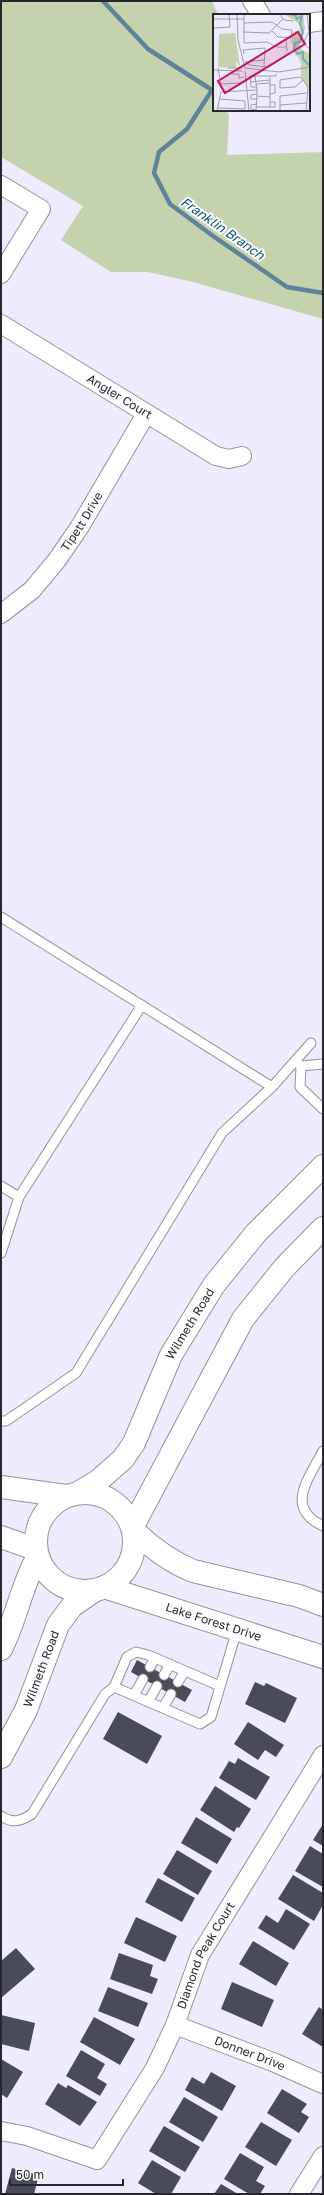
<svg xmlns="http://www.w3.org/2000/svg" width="324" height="2195" viewBox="0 0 324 2195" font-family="'Golos Text',sans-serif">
	<rect width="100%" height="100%" fill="#eeebfc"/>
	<path fill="#c5d2ae" d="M1 1H212L218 15H214V110H227L229 116 227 155 323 152V319L193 282 148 272H111L61 240 83 206 1 157Z"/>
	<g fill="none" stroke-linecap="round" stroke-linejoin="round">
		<path stroke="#5f8498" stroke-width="4.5" d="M103 1 148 49 212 90 187 129 159 152 154 173 170 204 213 236 287 287 323 293"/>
	</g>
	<path fill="#4a4b59" d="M137 1660 192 1690 185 1702 131 1672Z
		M255 1682 264 1686 266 1683 297 1698 285 1723 245 1704Z
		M118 1712 162 1736 147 1764 103 1739Z
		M248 1722 284 1745 276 1757 265 1750 258 1760 234 1744Z
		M238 1758 270 1777 256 1800 219 1778 229 1761 235 1764Z
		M215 1786 251 1809 239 1828 237 1827 234 1832 200 1810Z
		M196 1817 232 1839 217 1864 181 1843Z
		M323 1824V1846L313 1840Z
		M310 1846 323 1854V1887L295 1871Z
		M177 1850 212 1871 198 1895 163 1874Z
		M293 1875 323 1893V1905L314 1921 278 1899Z
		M158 1878 195 1898 182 1922 145 1902Z
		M286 1909 310 1924 294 1950 258 1928 266 1915 278 1923Z
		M136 1917 177 1936 165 1962 124 1943Z
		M253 1941 289 1963 276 1986 239 1964Z
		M16 1948 35 1969 1 1998V1961Z
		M119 1953 153 1965 150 1976 158 1979 152 1994 110 1979Z
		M232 1982 274 2000 262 2027 221 2009Z
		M108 1987 148 2003 138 2027 98 2011Z
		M319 2007 323 2010V2047L302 2034Z
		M1 2015 35 2023 29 2051 1 2044Z
		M94 2017 135 2039 120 2065 80 2042Z
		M81 2050 105 2064 97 2078 107 2084 100 2096 66 2076Z
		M1 2059 23 2072 7 2098 1 2094Z
		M211 2072 236 2086 222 2111 185 2090 192 2077 204 2084Z
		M58 2083 66 2088 68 2085 97 2102 80 2126 45 2104Z
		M282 2089 307 2104 301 2112 309 2117 299 2133 267 2113Z
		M184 2097 218 2117 203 2142 169 2122Z
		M261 2122 292 2140 276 2166 245 2147Z
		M164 2126 200 2147 185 2172 149 2151Z
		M240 2153 264 2167 256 2181 265 2186 260 2194H249L224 2179Z
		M152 2160 181 2177 171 2194H156L138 2183Z
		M12 2168 39 2175 34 2194H5Z
		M221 2184 238 2194H214Z"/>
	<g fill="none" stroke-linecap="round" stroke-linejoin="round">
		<defs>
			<path id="service" d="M1 917 272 1087
				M296 1062 301 1066 323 1064
				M301 1066 300 1087 323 1109
				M1 1186 19 1197
				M1 1253 19 1197 142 1005
				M1 1421H6L76 1373 222 1133 272 1087 311 1043
				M323 1451C309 1478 284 1508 323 1526
				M150 1667 155 1658
				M164 1675 170 1664
				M178 1682 185 1671
				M114 1687 127 1657 136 1652 148 1655 220 1686
				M134 1695 143 1679
				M148 1702 157 1686
				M163 1708 171 1694
				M1 1816C13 1824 21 1821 32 1814L105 1694 114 1687 200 1724 211 1717 237 1630"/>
			<g id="minor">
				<path d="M252 1 261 15"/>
				<path d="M309 23 323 21"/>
				<path d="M1 185 41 209 1 274"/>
				<path id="s1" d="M1 324 216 456 229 459 242 456"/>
				<path id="s2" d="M1 614 32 590 57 560 79 528 146 414"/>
				<path id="s3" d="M175 2025 273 2062 323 2084"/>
				<path id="s4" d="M1 2131 27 2136 97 2160 155 2068 175 2025 200 1955 323 1755"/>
				<path d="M299 2194 323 2156"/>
			</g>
			<g id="tertiary">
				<path id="s5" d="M78 1493 98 1481 123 1459 134 1443 171 1355 214 1285 256 1233 323 1166"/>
				<path d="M133 1526 243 1319 284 1268 323 1228"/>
				<path d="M1 1649C16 1620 21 1587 37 1558"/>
				<path id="s6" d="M1 1757 26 1710 58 1625 72 1606 94 1591"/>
			</g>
			<g id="secondary">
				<path d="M1 1487 66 1496"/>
				<circle cx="85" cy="1542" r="49"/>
				<path d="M135 1532C152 1548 171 1562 193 1571L299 1596 323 1605"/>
				<path d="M1 1537 35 1549"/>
				<path id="s7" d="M104 1587 323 1657"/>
			</g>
		</defs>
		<use href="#service" stroke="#9391a0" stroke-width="11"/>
		<use href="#minor" stroke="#9391a0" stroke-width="20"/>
		<use href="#tertiary" stroke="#9391a0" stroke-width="24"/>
		<use href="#secondary" stroke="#9391a0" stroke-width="24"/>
		<use href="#service" stroke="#fff" stroke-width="9"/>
		<use href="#minor" stroke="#fff" stroke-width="18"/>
		<use href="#tertiary" stroke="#fff" stroke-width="22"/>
		<use href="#secondary" stroke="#fff" stroke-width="22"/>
	</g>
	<g text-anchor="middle" stroke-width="4" stroke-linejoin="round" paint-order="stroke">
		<g font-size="12" fill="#28272d" stroke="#fbfafe">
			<text dy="4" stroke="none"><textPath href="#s1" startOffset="139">Angler Court</textPath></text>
			<text dy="4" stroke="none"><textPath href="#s2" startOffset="124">Tipett Drive</textPath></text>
			<text dy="4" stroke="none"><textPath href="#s5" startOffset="208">Wilmeth Road</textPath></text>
			<text dy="4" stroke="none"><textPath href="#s7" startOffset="115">Lake Forest Drive</textPath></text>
			<text dy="4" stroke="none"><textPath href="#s6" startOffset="97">Wilmeth Road</textPath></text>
			<text dy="4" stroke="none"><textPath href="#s4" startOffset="333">Diamond Peak Court</textPath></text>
			<text dy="4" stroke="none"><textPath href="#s3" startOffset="80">Donner Drive</textPath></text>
		</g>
		<g font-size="13" font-style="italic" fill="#0f5670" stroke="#fbfafe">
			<text transform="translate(223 228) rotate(35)" y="5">Franklin Branch</text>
		</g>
	</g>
	<g transform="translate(213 14)">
		<rect width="97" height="97" fill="#eeebfc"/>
		<path d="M71 0H90L92 14 88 23 90 25 85 30 90 37 97 39V76L88 63V49L78 28 80 18 89 15 85 9ZM22 19 27 53 23 47V54L5 53 6 20Z" fill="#c5d2ae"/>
		<path fill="none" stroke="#76acc6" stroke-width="2" d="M76 0 82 1 84 5 89 2 87 10 90 18 87 28 82 29 81 35 84 40 90 38V45L97 52"/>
		<path fill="none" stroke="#9f9da9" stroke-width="1" d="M16 0 17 13M24 0 25 26 32 54M31 0V29L54 28 64 33H73M36 0H49M66 0 71 6 80 7M94 0 96 18 90 29 97 35M0 5H31M31 9 59 8 69 15 79 16 78 24 65 23 59 17M0 14 17 13M30 18 56 19 70 5M73 24 74 37M31 40 30 36 52 34 51 52M0 47V14M32 47 36 51 54 53M33 48 51 46M5 54 8 70 29 69M15 54H29M32 54 66 58 97 53M0 56 29 57M19 57V60H26V64L31 63M32 57 36 97M42 62 44 76V82L43 96 38 95V91L44 90M90 66 82 73 67 74V66L86 63 88 64 90 66 93 70 95 74 93 97M37 68 57 66M43 70 57 69M44 73H38L37 62H63V60M57 80 62 79V71H57M44 82 57 83M44 85H38V81L44 80M67 91 93 89M44 93H62V88H57M57 93V63M5 94 32 95V87L7 85M4 97 8 78 44 76M67 97V82L94 79"/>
		<path fill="#c2185b" fill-opacity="0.15" stroke="#c2185b" stroke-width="2" d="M85 18 92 30 12 79 5 67Z"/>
		<rect width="97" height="97" fill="none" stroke="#28272d" stroke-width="2"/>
	</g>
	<rect width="324" height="2195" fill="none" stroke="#28272d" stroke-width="4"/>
	<path d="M10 2179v6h113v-6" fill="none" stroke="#28272d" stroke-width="2"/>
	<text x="16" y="2179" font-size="12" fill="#28272d" stroke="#fbfafe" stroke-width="3" paint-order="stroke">50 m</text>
</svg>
